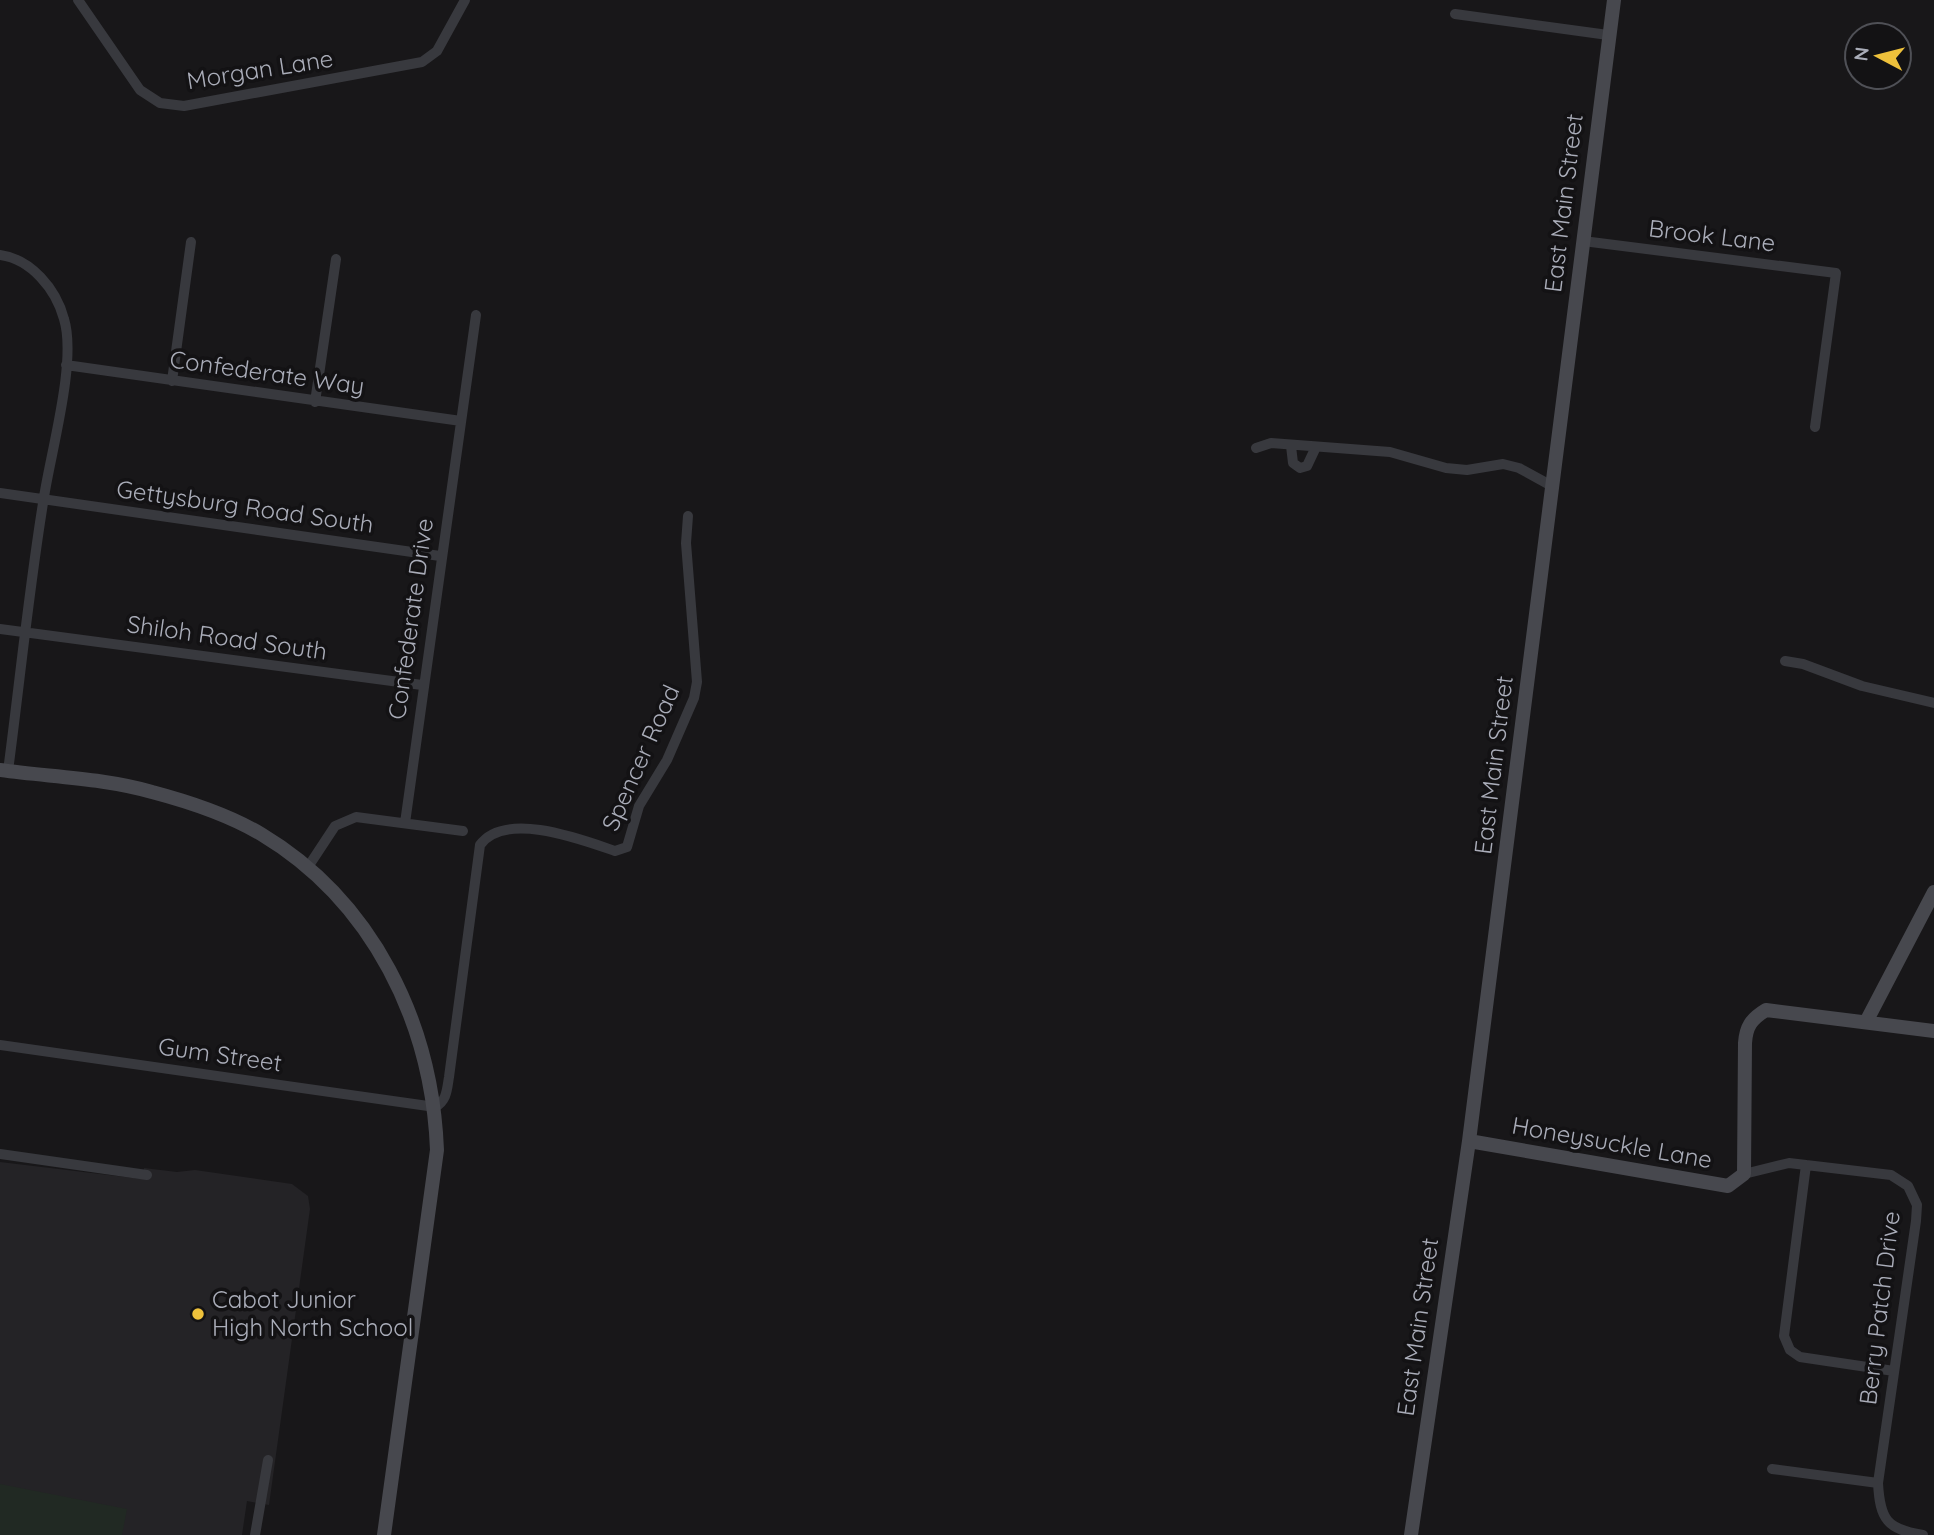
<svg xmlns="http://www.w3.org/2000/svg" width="1934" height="1535" viewBox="0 0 1934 1535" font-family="Quicksand,sans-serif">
	<rect width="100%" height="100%" fill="#181719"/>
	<path fill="#242326" d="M0 1162 142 1179 144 1168 177 1172 195 1170 292 1184 308 1196 310 1209 269 1505 247 1501 242 1535H0Z"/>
	<path fill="#212923" d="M0 1484 127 1509 122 1535H0Z"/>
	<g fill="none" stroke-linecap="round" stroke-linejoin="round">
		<path stroke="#38393e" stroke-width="10" d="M78 0 140 90 160 103 184 106 422 62 437 51 465 0
			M1455 14 1608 35
			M1583 241 1836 273 1815 427
			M0 255C31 259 56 289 64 319 77 361 51 451 44 497 29 588 20 680 8 771
			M66 365 461 421
			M172 381 191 242
			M315 402 336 259
			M1291 446 1293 463 1300 468 1307 466 1315 449
			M1256 448 1271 443 1390 452 1446 468 1467 470 1503 464 1519 468 1550 485
			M0 493 440 556
			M0 629 422 685
			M1785 661 1803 664 1862 686 1934 703
			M405 823 476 315
			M308 867 335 826 356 817 463 831
			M0 1045 435 1107C447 1101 447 1089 449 1077L480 845C505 810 583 840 615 851L627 847 639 806 667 760 694 698 697 682 686 543 688 516
			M0 1154 147 1175
			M1806 1165 1784 1336 1790 1350 1800 1357 1894 1371
			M1744 1174 1789 1163 1891 1175 1908 1186 1917 1205 1916 1221 1878 1483C1880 1520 1887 1529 1923 1535
			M1772 1469 1878 1483
			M255 1535 268 1460"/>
		<path stroke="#47484e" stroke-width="14" d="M0 770C50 777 104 778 152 792 190 802 227 814 261 834 373 901 432 1023 437 1150L384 1535
			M1866 1022 1934 892
			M1469 1141 1728 1186 1744 1174 1745 1043C1746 1027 1751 1019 1766 1010L1934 1031
			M1411 1535 1469 1141 1614 0"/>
	</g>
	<circle fill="#eec13b" stroke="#131214" stroke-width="2.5" cx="198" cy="1314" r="7"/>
	<g text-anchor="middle" stroke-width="7" stroke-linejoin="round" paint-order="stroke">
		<g font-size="24" fill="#aaadb9" stroke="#131214">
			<text transform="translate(260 70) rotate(-9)" y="8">Morgan Lane</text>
			<text transform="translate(1564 203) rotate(-83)" y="8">East Main Street</text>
			<text transform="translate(1712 236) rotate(7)" y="8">Brook Lane</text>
			<text transform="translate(267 373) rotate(8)" y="8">Confederate Way</text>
			<text transform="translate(245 507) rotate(8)" y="8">Gettysburg Road South</text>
			<text transform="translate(411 619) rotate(-82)" y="8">Confederate Drive</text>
			<text transform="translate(227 638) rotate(8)" y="8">Shiloh Road South</text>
			<text transform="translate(641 758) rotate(-66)" y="8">Spencer Road</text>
			<text transform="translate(1494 765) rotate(-83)" y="8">East Main Street</text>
			<text transform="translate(220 1055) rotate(8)" y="8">Gum Street</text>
			<text transform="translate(1612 1143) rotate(10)" y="8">Honeysuckle Lane</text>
			<text transform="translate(1880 1308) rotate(-83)" y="8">Berry Patch Drive</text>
			<text transform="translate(1418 1327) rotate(-82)" y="8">East Main Street</text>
		</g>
		<g font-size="24" fill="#aaadb9" stroke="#131214" text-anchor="start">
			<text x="212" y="1308">Cabot Junior<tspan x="212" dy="28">High North School</tspan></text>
		</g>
	</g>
	<g transform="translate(1878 56) rotate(277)"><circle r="33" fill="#131214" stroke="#4f5056" stroke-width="2"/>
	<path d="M0-5L12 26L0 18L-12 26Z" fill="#eec13b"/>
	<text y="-10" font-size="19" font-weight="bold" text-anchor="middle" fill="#aaadb9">N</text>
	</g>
</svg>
